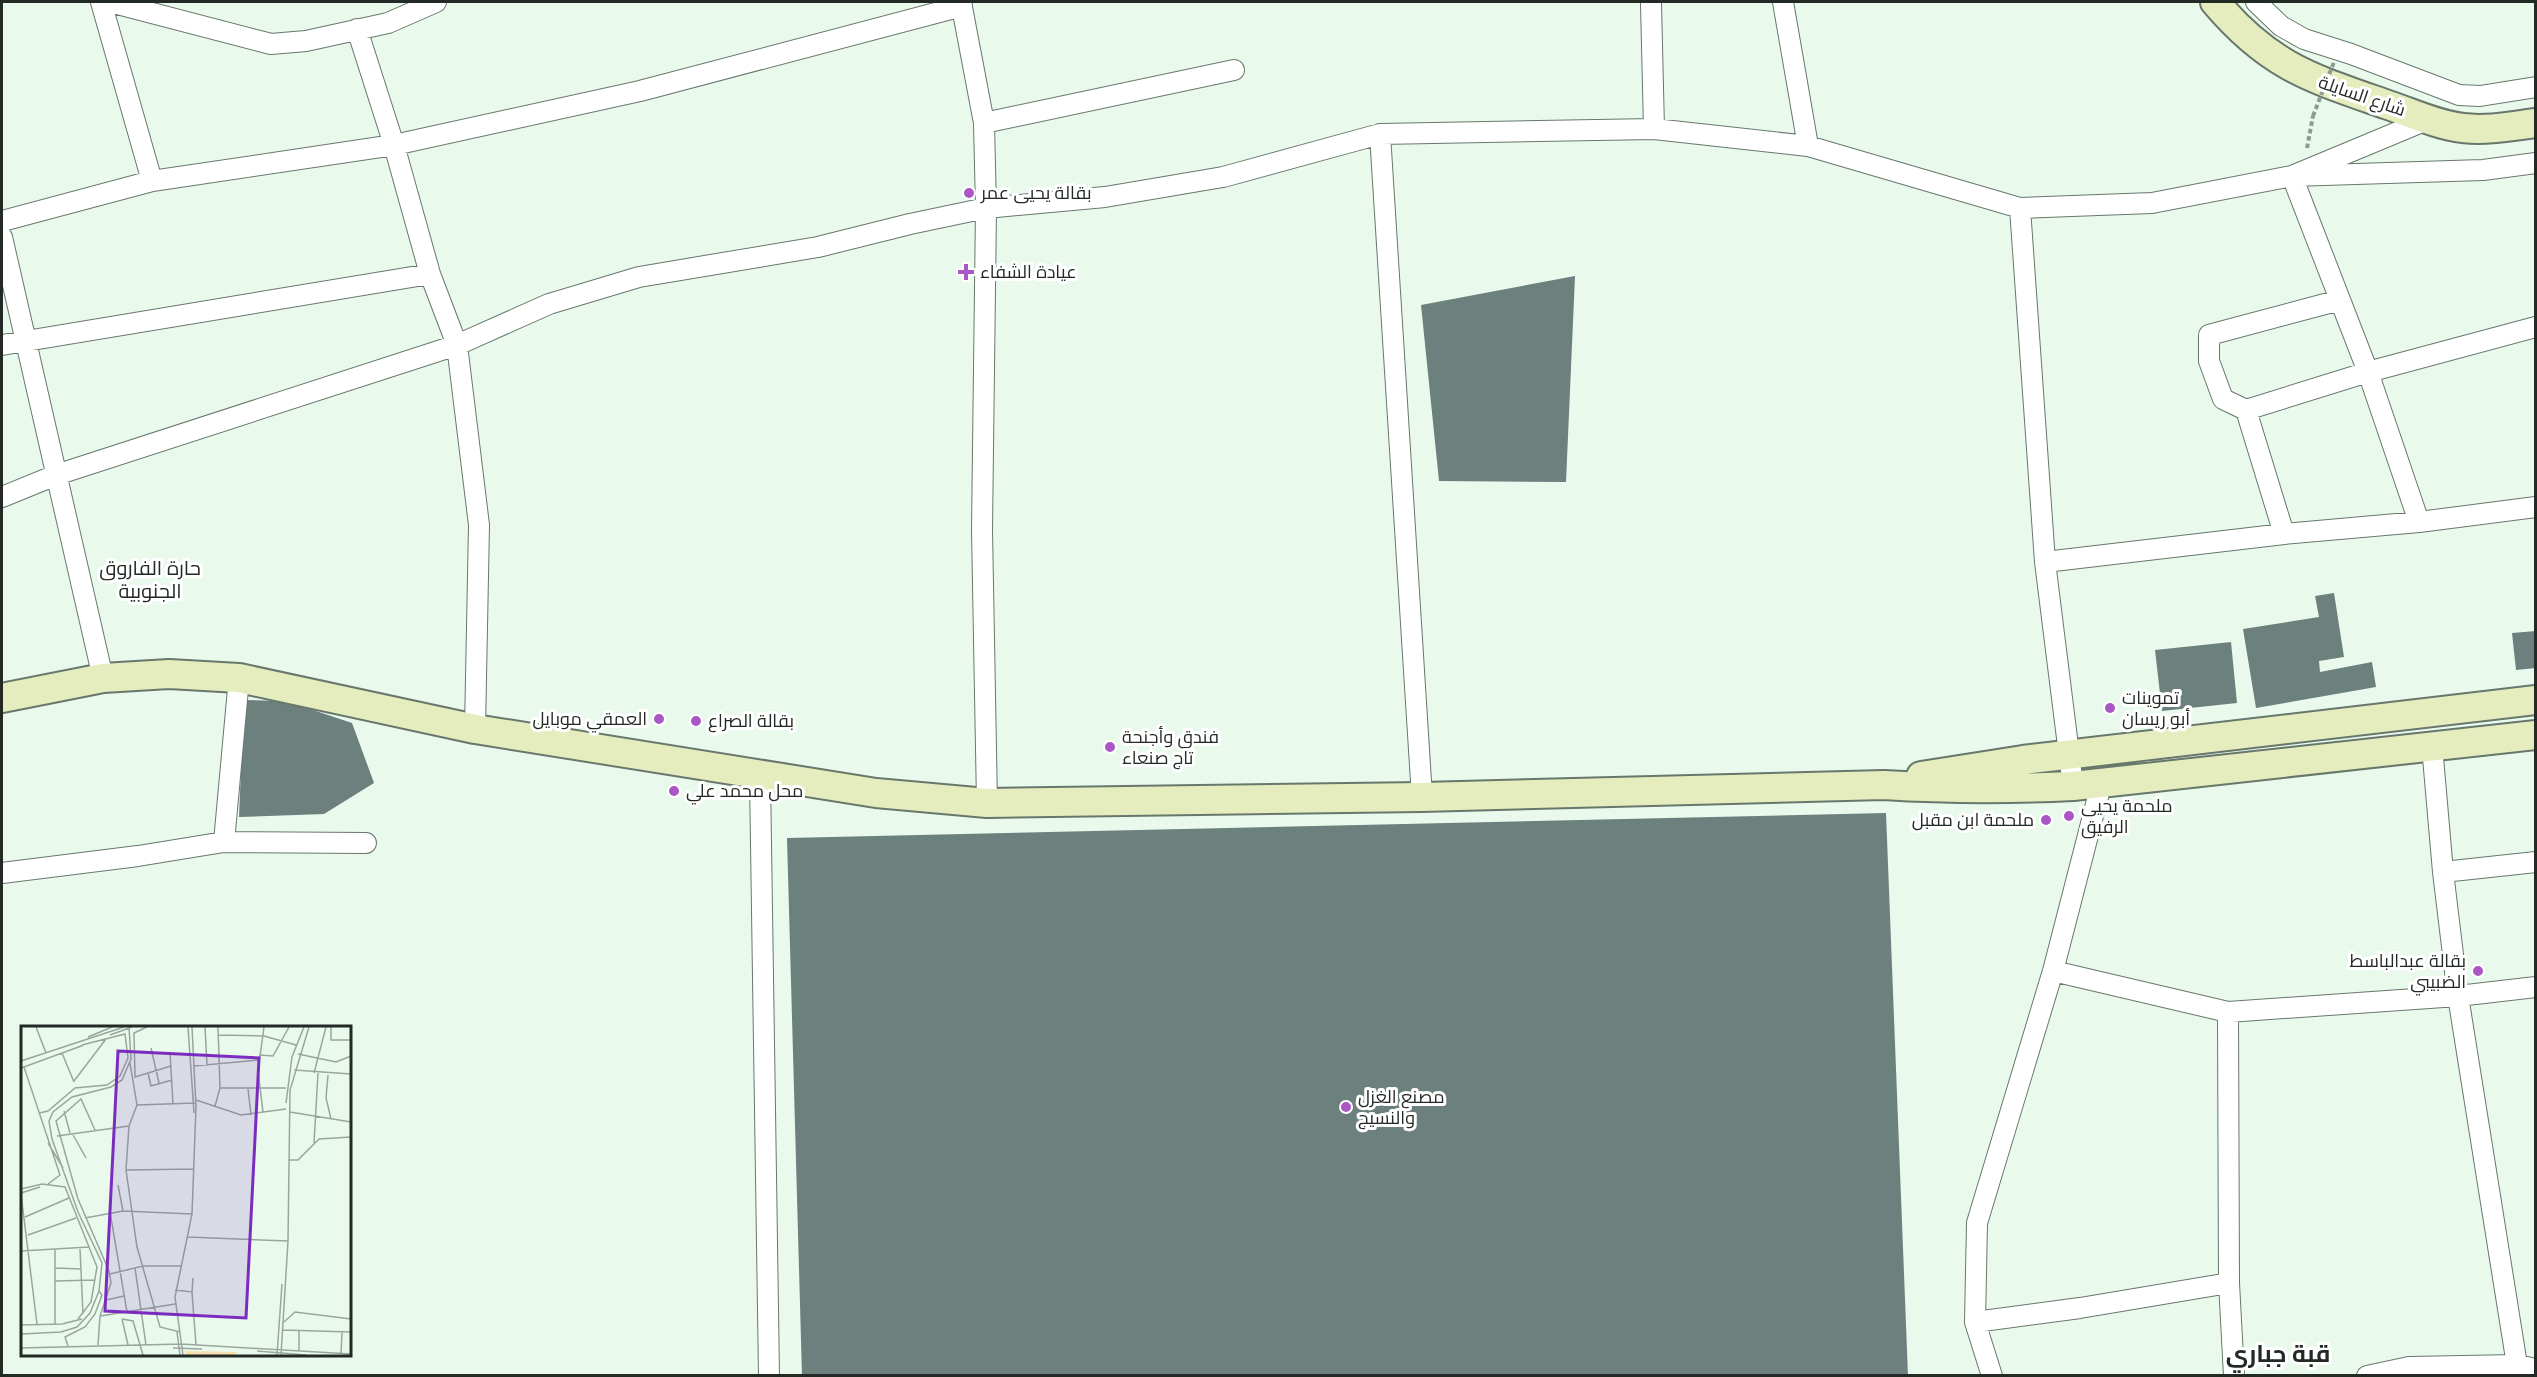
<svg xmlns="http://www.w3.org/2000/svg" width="2537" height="1377" viewBox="0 0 2537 1377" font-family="Merriweather,Cairo,serif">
	<rect width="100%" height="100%" fill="#e9faed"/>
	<path fill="#6c807d" d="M1575 276 1566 482 1439 481 1421 305Z
		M2334 593 2344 657 2319 661 2320 672 2372 662 2376 687 2256 708 2243 629 2319 617 2315 596Z
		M2536 631V668L2516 670 2512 633Z
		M2231 642 2237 703 2162 711 2155 650Z
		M244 700 286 701 352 723 374 783 324 814 239 817Z
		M1886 813 1908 1376H802L787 838Z"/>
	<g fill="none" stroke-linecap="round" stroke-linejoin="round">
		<defs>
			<path id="street" d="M101 2 152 181
				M110 2 271 44 306 41 388 23 436 2
				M961 2 984 123 986 208 982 530 987 803
				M1783 2 1808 146
				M2256 2 2281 26 2304 39 2351 54 2459 95 2480 96 2536 87
				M1651 4 1654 129
				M357 29 394 145 430 274 457 345 479 525 475 729
				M984 123 1234 70
				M1380 134 1422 797
				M2020 208 2045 562 2073 786
				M2 221 152 181 394 145 640 91 962 6
				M2 237 103 678
				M2 345 430 274
				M2246 410 2368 372 2536 327
				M2 497 56 475 457 345 549 304 639 277 818 247 910 224 986 208 1105 197 1223 177 1380 134 1654 129 1808 146 2020 208 2152 203 2292 176 2429 119
				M2419 522 2368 372 2292 176 2483 170 2536 163
				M2284 534 2246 410 2223 399 2209 361V335L2340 300
				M2045 562 2284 534 2419 522 2536 507
				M239 678 224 842 366 843
				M2432 746 2443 872 2458 996 2517 1365
				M760 777 769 1376
				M2443 872 2536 862
				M2 873 138 856 224 842
				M2053 971 2228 1012
				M1975 1322 2080 1308 2229 1283
				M1992 1376 1975 1322 1977 1223 2053 971 2102 781
				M2234 1376 2229 1283 2228 1012 2458 996 2536 987
				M2367 1376 2409 1367 2517 1365 2536 1369"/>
			<path id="secondary" d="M2215 2C2270 67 2311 78 2388 105 2412 113 2437 125 2463 128 2487 131 2512 126 2536 123
				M2 698 103 678 169 674 239 678 475 729 876 793 987 803 1422 797 1884 785C1947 789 2010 789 2073 786L2536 735
				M1921 776 2023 760 2536 700"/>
		</defs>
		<use href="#street" stroke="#68776c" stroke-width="22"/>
		<use href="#secondary" stroke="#68776c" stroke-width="32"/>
		<path stroke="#8f9b92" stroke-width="4" stroke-dasharray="4.5 3" stroke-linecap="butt" d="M2307 148 2313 116"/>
		<use href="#street" stroke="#fff" stroke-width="20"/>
		<use href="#secondary" stroke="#e5edbf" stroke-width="28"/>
		<path stroke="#8f9b92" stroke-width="4" stroke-dasharray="4.5 3" stroke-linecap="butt" d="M2313 116 2334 62"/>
	</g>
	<g fill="#aa56c5" stroke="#fff" stroke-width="2">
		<circle cx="969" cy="193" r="6"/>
		<path d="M963 263h6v6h6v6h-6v6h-6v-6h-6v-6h6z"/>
		<circle cx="2110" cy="708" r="6"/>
		<circle cx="659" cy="719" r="6"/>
		<circle cx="696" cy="721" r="6"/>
		<circle cx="1110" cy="747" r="6"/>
		<circle cx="674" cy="791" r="6"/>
		<circle cx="2069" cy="816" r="6"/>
		<circle cx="2046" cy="820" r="6"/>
		<circle cx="2478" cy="971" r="6"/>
		<circle cx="1346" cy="1107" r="6"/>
	</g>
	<g text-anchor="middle" stroke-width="6" stroke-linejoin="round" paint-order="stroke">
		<g font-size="18" fill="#232924" stroke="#fff">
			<text transform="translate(2362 96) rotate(19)" y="6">شارع السايلة</text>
		</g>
		<g font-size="18" fill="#232924" stroke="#fff" text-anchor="start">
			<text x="981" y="199">بقالة يحيى عمر</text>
			<text x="980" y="278">عيادة الشفاء</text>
			<text x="2122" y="704">تموينات<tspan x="2122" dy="21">أبو ريسان</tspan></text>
			<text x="647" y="725" text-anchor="end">العمقي موبايل</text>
			<text x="708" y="727">بقالة الصراع</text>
			<text x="1122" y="743">فندق وأجنحة<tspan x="1122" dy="21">تاج صنعاء</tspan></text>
			<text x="686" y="797">محل محمد علي</text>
			<text x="2081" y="812">ملحمة يحيى<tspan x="2081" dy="21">الرفيق</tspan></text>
			<text x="2034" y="826" text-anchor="end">ملحمة ابن مقبل</text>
			<text x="2466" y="967" text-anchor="end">بقالة عبدالباسط<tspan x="2466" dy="21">الضبيبي</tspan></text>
			<text x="1358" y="1103">مصنع الغزل<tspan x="1358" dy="21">والنسيج</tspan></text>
		</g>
		<g font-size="20" fill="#232924" stroke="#fff">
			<text x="150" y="575">حارة الفاروق<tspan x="150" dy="23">الجنوبية</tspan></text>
		</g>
		<g font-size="24" font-weight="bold" fill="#232924" stroke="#fff">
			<text x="2278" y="1362">قبة جباري</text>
		</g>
	</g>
	<g transform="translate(21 1026)">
		<rect width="330" height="330" fill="#e9faed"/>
		<path d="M164 325 216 326 214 329H165Z" fill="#f5dfaf"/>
		<path fill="none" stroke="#9aa69d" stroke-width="1.5" d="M15 1 25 27M126 1 113 7 114 51 150 40M167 1 173 87M184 1 186 39M197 1 199 62H265M310 1V14H330M89 9 111 1M197 9 243 10 275 19M67 11 91 1M130 22 138 57M149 26 152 78M41 27 53 56M277 28 315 36 330 30M238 29 252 30 268 1M0 35 103 1M109 37 116 79 108 100 105 144 116 221 139 301 159 306M173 40 237 34M3 41 39 149 27 158M0 42 63 19M273 44 330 48M127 47 130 60 151 54M293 47 305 1M307 49 305 72 310 93M53 55 85 13M227 63 230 89M175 74 220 89 265 83M265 77 271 31 283 1M116 79 175 77M194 80 199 62M43 85 49 107M242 86 237 45 243 1M269 86 330 96M18 87 27 85 54 62 86 59 99 50 107 32 104 8 61 19M74 104 60 73 35 95 57 173 88 245 90 257 79 290 154 278M51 107 65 132M36 110 108 100M27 117 42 142M293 117 297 47M268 134H277L298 113 330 111M105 144 173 143M97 159 102 185M0 163 21 158 44 161 76 241 70 276 57 293M0 167 19 161M0 168 16 298M89 186 106 286M4 191 48 172M64 192 102 185 171 188M7 209 55 192M167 211 267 215M59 223 62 288M34 224V298M0 225 68 221M34 242 60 243M114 242 125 319M89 248 122 240H161M34 255 74 254M154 264 171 266 172 252M171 266 175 319M85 274 103 270M101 293 112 295 122 329M101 293 107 319M263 296 274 286 330 293M41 298 61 293M0 299 41 298M262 304 330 306M156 306 159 329M0 308 40 306 56 301 69 287 78 265 81 237 57 186 31 113 28 95 32 86 51 71 90 61 101 54 110 33 108 1M77 319 79 290M47 320 44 311 64 301 74 288 81 269 78 265M0 322 160 318 330 328M152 322 181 323M278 324V304M236 325 285 329M320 328 321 306M162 329 154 271 171 188 175 81 171 1M256 329 261 258M260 329 267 215 269 64 288 1"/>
		<path fill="#7b2cbf" fill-opacity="0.15" stroke="#7b2cbf" stroke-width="3" d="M97 25 238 32 225 292 84 285Z"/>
		<rect width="330" height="330" fill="none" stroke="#232924" stroke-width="3"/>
	</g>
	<rect width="2537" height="1377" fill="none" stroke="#232924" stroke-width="6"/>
</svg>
